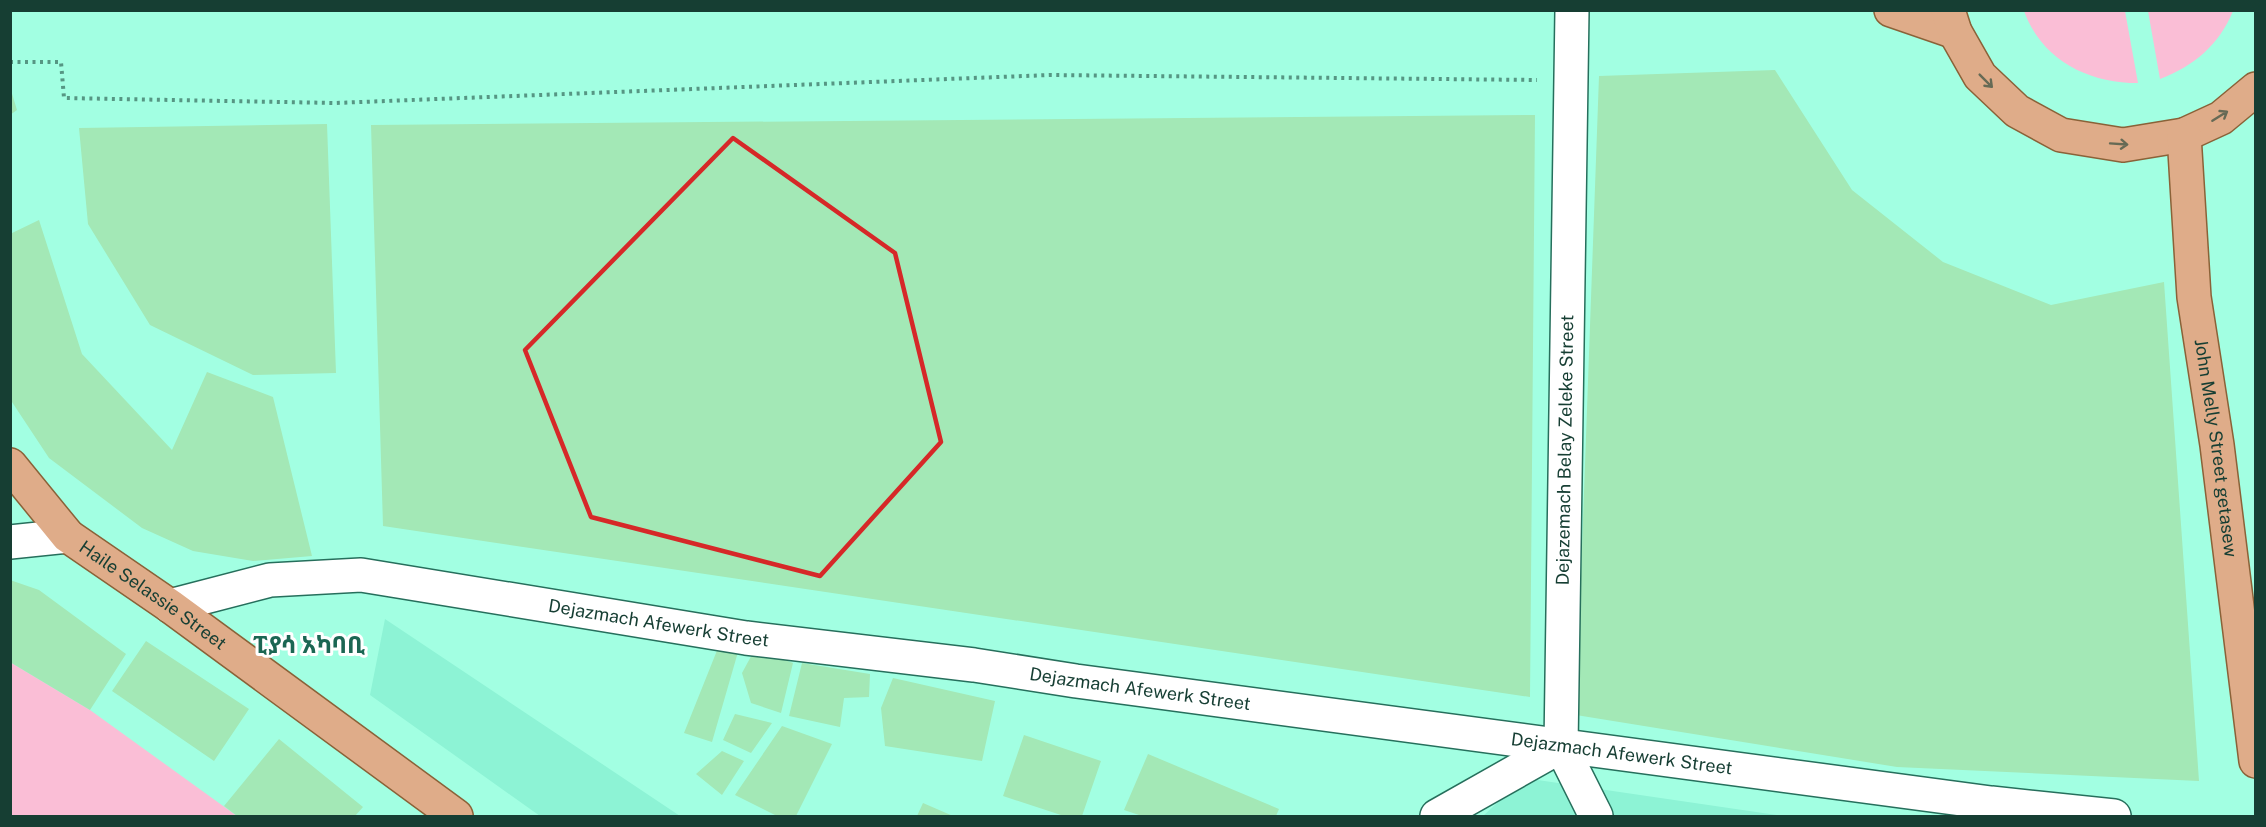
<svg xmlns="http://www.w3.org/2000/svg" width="2266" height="827" viewBox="0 0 2266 827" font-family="'Public Sans','Noto Sans Ethiopic',sans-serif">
	<rect width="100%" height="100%" fill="#a2ffe2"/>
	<path fill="#8df3d5" d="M385 619 680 816H540L370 695Z
		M1524 778 1784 816H1483Z"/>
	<path fill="#fabed6" d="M2024 11H2125L2138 83C2088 83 2042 60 2024 11Z
		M2148 11V10L2233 11C2219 45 2194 66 2160 79Z
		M10 662 90 710 237 816H11Z"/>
	<path fill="#a3e8b6" d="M1775 70 1852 190 1943 262 2051 305 2164 282 2199 781 1897 767 1576 715 1599 76Z
		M10 87 17 110 10 115Z
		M1535 115 1530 697 383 526 371 125Z
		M327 124 336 373 253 375 150 325 88 224 79 128Z
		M39 220 82 354 172 450 207 372 273 397 312 556 253 561 193 551 142 528 49 458 10 399V234Z
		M10 580 39 590 126 654 90 710 10 662Z
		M146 641 249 709 214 761 112 691Z
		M718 648 738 652 712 742 684 733Z
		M755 649 793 663 781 713 751 703 742 673Z
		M802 663 870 674 869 697 844 698 840 727 789 716Z
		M893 678 995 701 982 761 885 746 881 708Z
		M735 714 772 723 751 753 723 740Z
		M782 726 832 744 796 816H777L735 795Z
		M1024 735 1101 761 1082 816H1064L1003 796Z
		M279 739 363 807 355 816H237L224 806Z
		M722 751 744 761 722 795 696 774Z
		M1148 754 1279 809 1276 816H1142L1124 810Z
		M923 803 953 816H917Z"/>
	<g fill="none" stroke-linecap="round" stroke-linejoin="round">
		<defs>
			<g id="minor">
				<path d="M1572 10 1561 746 1596 816"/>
				<path d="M10 542 68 536"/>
				<path id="s1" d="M170 606 270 580 361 575 746 638 974 665 1076 681 1991 803 2114 816"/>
				<path d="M1437 816 1561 746"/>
			</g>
			<g id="major">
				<path d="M1891 10 1955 32"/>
				<path d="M1948 10 1955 32 1980 76 2017 111 2061 135 2123 145 2184 135 2221 118 2256 89"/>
				<path id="s2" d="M2184 135 2194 297 2217 445 2256 761"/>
				<path id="s3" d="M10 465 68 536 170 606 456 816"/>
			</g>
		</defs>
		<use href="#minor" stroke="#266f5c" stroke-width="36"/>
		<use href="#major" stroke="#8a6238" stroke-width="36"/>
		<path stroke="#569683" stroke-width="4" stroke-dasharray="3 4.5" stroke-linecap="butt" d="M10 62H61L64 98 335 103 1050 75 1537 80"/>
		<use href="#minor" stroke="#fff" stroke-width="33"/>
		<use href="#major" stroke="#dfac89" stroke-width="33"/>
	</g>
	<defs><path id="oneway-shaft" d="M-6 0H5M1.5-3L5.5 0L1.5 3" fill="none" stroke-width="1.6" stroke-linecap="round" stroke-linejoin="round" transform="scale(1.5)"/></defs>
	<g stroke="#666a55">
		<use href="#oneway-shaft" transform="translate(1986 81) rotate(45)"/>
		<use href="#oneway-shaft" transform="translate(2220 116) rotate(-32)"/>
		<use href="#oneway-shaft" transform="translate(2119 144) rotate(4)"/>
	</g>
	<path fill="none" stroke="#d62828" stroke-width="4.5" stroke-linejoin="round" d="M733 138 895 253 941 442 820 576 591 517 525 350Z"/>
	<g text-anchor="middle" stroke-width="6" stroke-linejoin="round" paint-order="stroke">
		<g font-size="18" fill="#163e33" stroke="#fff">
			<text dy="6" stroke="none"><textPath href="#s2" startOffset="315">John Melly Street getasew</textPath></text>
			<text transform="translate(1565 450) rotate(-89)" y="6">Dejazemach Belay Zeleke Street</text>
			<text dy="6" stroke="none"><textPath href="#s3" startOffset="195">Haile Selassie Street</textPath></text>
			<text dy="6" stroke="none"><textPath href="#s1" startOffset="496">Dejazmach Afewerk Street</textPath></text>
			<text dy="6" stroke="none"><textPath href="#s1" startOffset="982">Dejazmach Afewerk Street</textPath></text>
			<text dy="6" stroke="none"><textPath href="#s1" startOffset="1468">Dejazmach Afewerk Street</textPath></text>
		</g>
		<g font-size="24" font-weight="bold" fill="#1b6653" stroke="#fff">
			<text x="309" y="653">ፒያሳ አካባቢ</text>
		</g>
	</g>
	<rect width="2266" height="827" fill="none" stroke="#163e33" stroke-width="24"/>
</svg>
